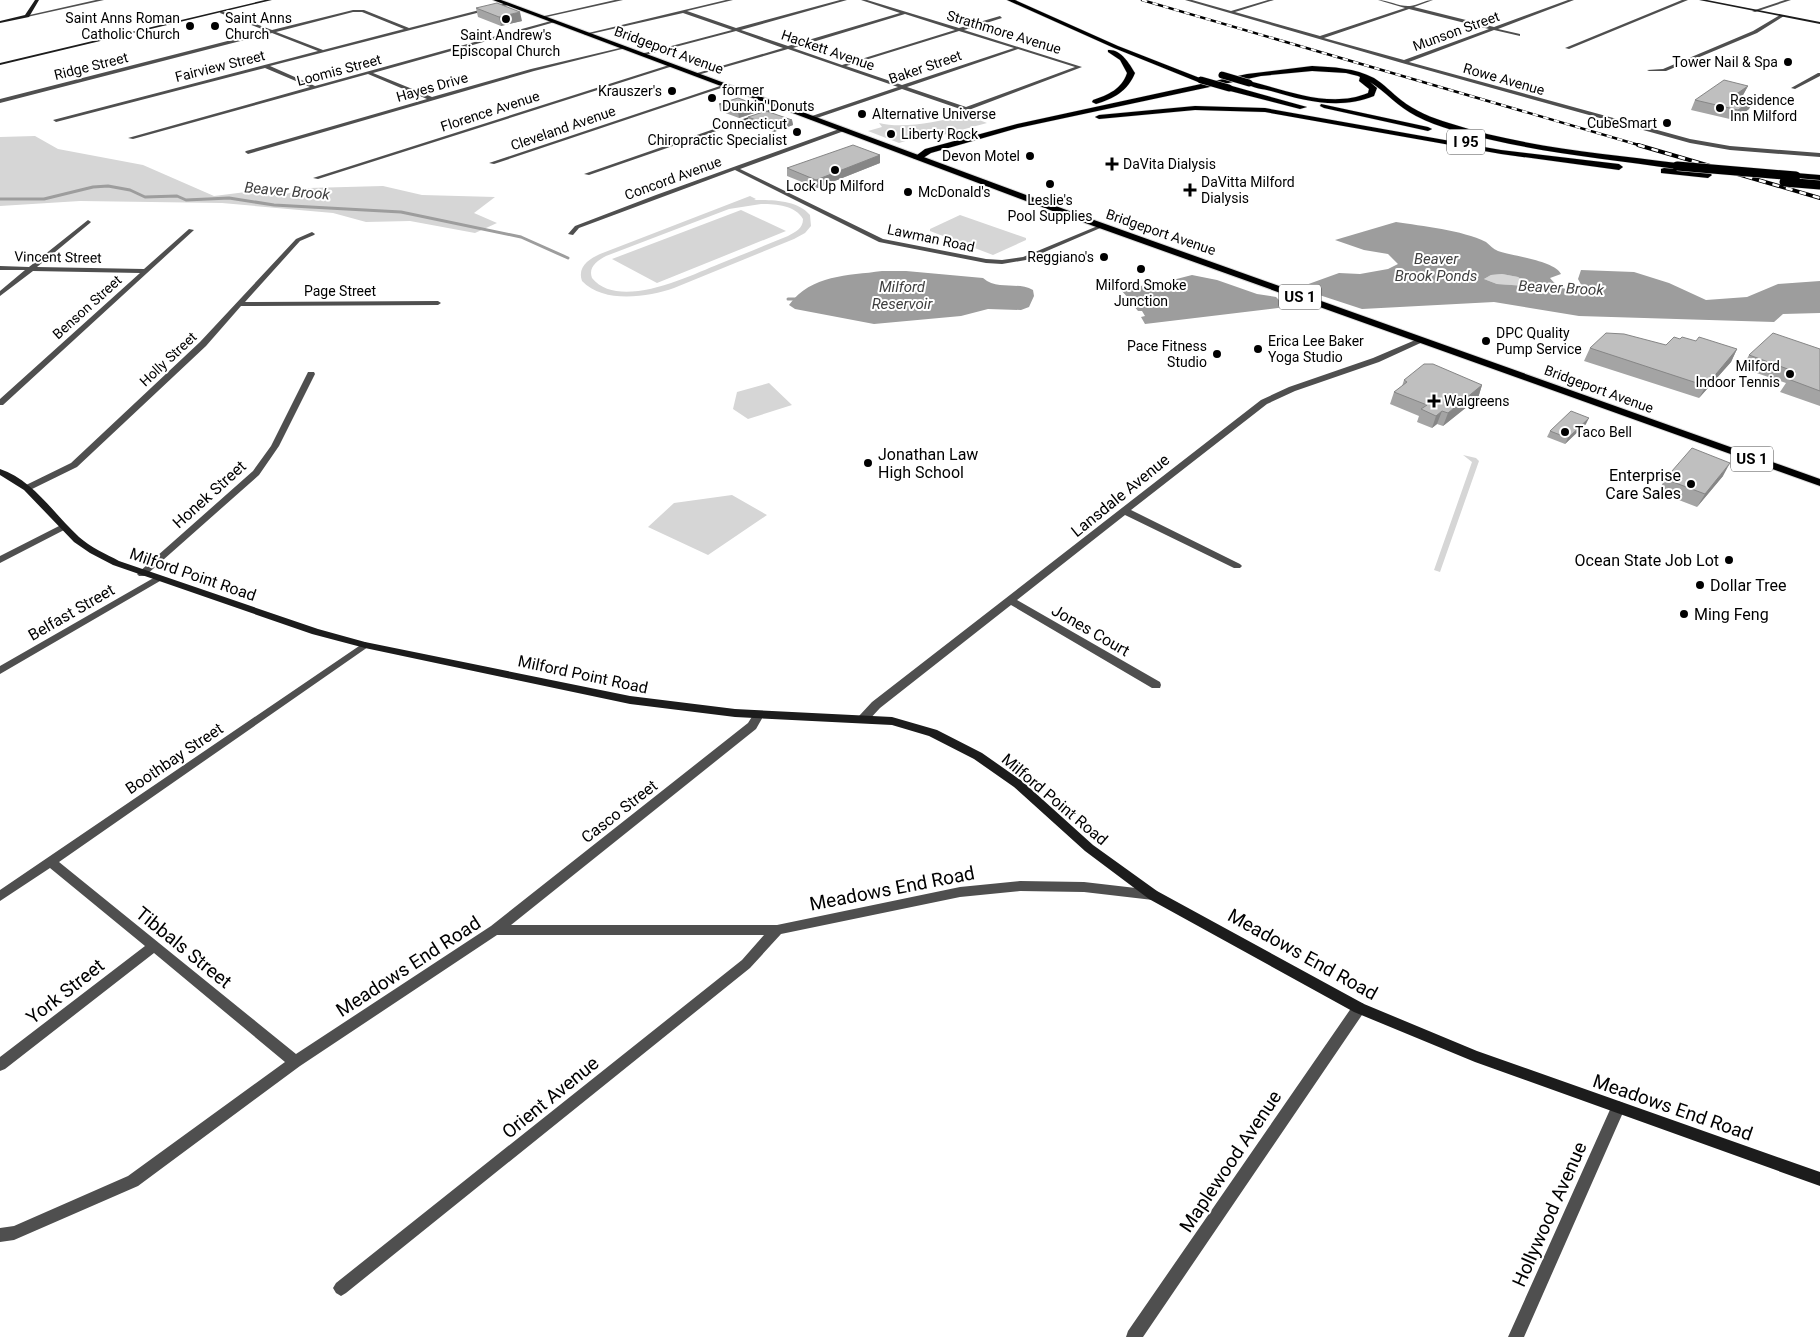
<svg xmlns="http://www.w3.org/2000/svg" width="1820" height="1337" viewBox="0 0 1820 1337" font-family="Roboto,sans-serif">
	<rect width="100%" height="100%" fill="#fff"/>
	<path fill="#d6d6d6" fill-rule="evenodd" d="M961 113 987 123 939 136 925 135 899 143 868 131 882 127 879 123C902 129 938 122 960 116Z
		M35 136 58 149 143 165 214 196 261 190 278 196 309 188 383 186 422 195 495 197 474 213 497 223 475 233 410 221 366 222 333 213 222 203 80 201 0 206V137Z
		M750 196 756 199 754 200C773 200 797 200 810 215L811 226 805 233 794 239 674 288C648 297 604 304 582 281 577 267 589 259 600 254ZM761 204C776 204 795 205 803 219 803 229 795 232 788 236 765 245 742 255 719 264 689 276 619 311 592 278 588 267 597 261 606 256L729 209Z
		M741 210 786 231 657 283 612 259Z
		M960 215 1026 238V240L993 255 930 231V229Z
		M1502 274 1518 277 1525 282 1526 286 1497 284 1484 279 1491 275Z
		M769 383 792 405 748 419 733 409 737 392Z
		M1463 455 1476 458 1479 461 1440 572 1434 570 1472 462Z
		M732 495 767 515 708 555 648 527 674 503Z"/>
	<path fill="#9d9d9d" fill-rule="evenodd" d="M1396 222C1422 226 1462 230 1486 242 1490 245 1493 249 1498 251 1513 256 1555 261 1561 274L1550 278C1559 290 1570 291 1584 290L1578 279 1581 270 1634 272 1669 283 1706 300 1747 297 1778 284 1820 281V313L1783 314 1774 322 1579 316 1494 302 1362 309 1301 289 1303 286 1339 273 1360 274 1388 269 1398 264 1388 254 1364 250 1335 240ZM1502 274 1518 277 1525 282 1526 286 1497 284 1484 279 1491 275Z
		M882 271H906L983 278C998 291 1017 281 1033 290L1034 296 1029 307 1021 310 988 309 961 316 874 324 795 309 789 305C812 274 847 276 882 271Z
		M1192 275 1217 280 1257 294 1276 297 1286 307 1145 324 1141 317 1145 316 1142 311H1138L1134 306H1132L1128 302 1131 301 1120 289 1161 283Z"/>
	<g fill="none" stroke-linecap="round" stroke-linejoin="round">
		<path stroke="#9d9d9d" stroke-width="3" d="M0 199H44L93 187 108 186 130 190 145 197 177 196 186 200 229 198 274 205 401 212 521 237 568 258
			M788 299H799"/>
		<defs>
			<path id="primary" d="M493 0H501L1080 215 1820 479V486L1074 219Z"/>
			<path id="highway" d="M1007 0H1015L1118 46 1205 80 1198 82 1114 48Z
				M1108 50C1121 49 1129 63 1135 73 1128 91 1113 99 1096 104L1092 102 1093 100C1108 95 1122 89 1127 73L1120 60 1108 52Z
				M1312 66C1333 67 1355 68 1374 78 1384 84 1392 93 1401 100 1415 111 1432 118 1449 123 1522 147 1601 153 1677 163L1681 166 1677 169C1615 160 1553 154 1492 140 1466 134 1439 128 1416 116 1398 107 1386 92 1370 82L1377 88 1374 96C1340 110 1305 101 1271 91 1263 89 1252 88 1245 83L1249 81C1286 90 1330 109 1368 93L1369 89 1359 81 1360 77 1358 76 1346 73 1312 71 1261 76 1018 128 931 153 920 160 913 158 925 149 1017 124 1247 74Z
				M1226 86H1232L1307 107 1300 109 1226 90Z
				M1321 104 1428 127 1432 129 1428 131 1324 108 1320 106Z
				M1195 106 1265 108 1501 150 1619 164 1623 167 1619 170 1501 154 1265 112 1195 110 1099 119 1095 117 1099 115Z
				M1664 168 1708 172 1712 175 1708 178 1661 173V169Z
				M1796 173 1820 175V181L1793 178 1792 176Z"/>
		</defs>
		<use href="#primary" stroke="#dbdbdb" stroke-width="2"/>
		<use href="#highway" stroke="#dbdbdb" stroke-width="1"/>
		<path fill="#4f4f4f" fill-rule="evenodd" d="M96 0H104L27 17 25 16Z
			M615 0H623L542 18 540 17Z
			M726 0H733L687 11 736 28 840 0H847L741 30 788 46 900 13 861 0H867L959 28 1000 16 1002 18 964 30 1082 67 966 111 902 89 811 120 809 117 898 87 788 49 694 76V74L783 48 736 31 641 56V54L732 30 683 13 586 35 584 34ZM905 14 955 30 842 65 793 48ZM959 31 1014 48 902 85 846 66ZM1018 49 1075 67 966 107 907 87Z
			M1185 0H1192L1231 11 1268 0H1274L1235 12 1320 36 1405 8 1378 0C1388 0 1400 7 1410 6 1418 5 1425 0 1433 0L1414 7 1494 27 1568 0H1574L1498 29 1520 34V36L1494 30 1409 62 1690 139 1730 146 1820 153V157L1730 150 1690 143 1402 63ZM1409 9 1489 29 1404 60 1324 38Z
			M1682 0H1688L1569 49 1565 48Z
			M1785 0H1791L1755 12 1752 11Z
			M507 3 508 5 270 66 315 86 551 21 555 22 373 73 432 97 531 69 624 47 626 48 534 71 248 154 245 152 246 151 427 99 368 74 133 139 128 138 310 87 265 68 56 122 53 120 318 51 272 33 0 103V99L267 31 220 13 221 11 272 30 353 10H364L409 28ZM353 12H362L404 29 323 50 276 32Z
			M1780 15 1784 16 1757 33 1666 71H1649L1647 70 1663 69 1753 31Z
			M669 65 673 66 318 179 313 178Z
			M1818 73H1820V76L1795 89 1791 88Z
			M723 85 727 86 494 164 489 163Z
			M781 106 786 107 589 175 584 174Z
			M842 128 845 130 844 131 740 169 883 239 986 259 1002 260 1023 257 1100 225 1105 226 1026 260 1002 264 986 263 879 242 735 170 579 228 573 235 568 234 575 226 656 195Z
			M88 220 91 222 90 223 37 267 144 269 189 229 194 230 3 405H0V399L140 273 33 271 0 296V291L25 270H0V266L29 267Z
			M312 232 315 234 314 235 300 241 245 302 438 301 441 303 438 305 241 306 206 346 77 467 30 490H24V486L71 463 200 342 296 239Z
			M1420 338 1427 340 1379 362 1295 391 1267 404 1131 510 1240 564 1242 566 1240 568H1234L1125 515 1017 600 1160 682 1161 685 1160 688H1152L1011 605 880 708 867 722H859L858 719 859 716 872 702 1261 400 1289 387 1373 358Z
			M308 372H314L315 374 279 446 259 475 145 576H139L137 574 139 572 253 471 271 446Z
			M63 524 67 527 66 529 0 563V556Z
			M157 576 160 577 162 579 160 581 0 674V666Z
			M365 642 370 645 368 647 59 862 296 1054 491 926 748 723 755 712H763L764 715 756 729 511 925H777L960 887 1020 881 1084 882 1153 890 1157 891 1159 895 1157 899 1153 900 1084 892 1020 891 960 897 781 934 750 968 346 1293 341 1296 336 1293 333 1288 336 1283 742 960 764 935H497L300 1066 138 1186 14 1240 0 1242V1228L14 1226 128 1176 285 1062 154 953 5 1069 0 1071V1057L145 946 50 868 0 901V890Z
			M1359 1002 1364 1004 1365 1008 1364 1012 1143 1337H1126L1128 1331 1354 1004Z
			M1618 1101 1623 1103 1625 1108 1524 1337H1508L1613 1103Z"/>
		<path fill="#1c1c1c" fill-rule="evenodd" d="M35 0H39L29 17 0 23V21L25 15Z
			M265 0H272L0 65V63Z
			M1699 0H1707L1820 22V24Z
			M0 469C32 479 55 515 79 537 90 547 106 554 119 561L318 629 365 642 630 696 735 709 892 717 937 730 982 753 1022 781 1093 845 1157 891 1364 1004 1477 1051 1820 1172V1186L1475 1062 1354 1012 1149 899 1085 851 1014 787 974 759 929 736 892 725 735 717 630 704 365 648 312 634 113 565 90 553 74 542 24 490 0 475Z"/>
		<use href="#primary" fill="#000" fill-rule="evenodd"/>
		<use href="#highway" fill="#000" fill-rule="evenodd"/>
		<defs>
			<path id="rail-far1" d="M1142 0 1642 146"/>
			<path id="rail" d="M1638 145 1820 198"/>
		</defs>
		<use href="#rail-far1" stroke="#000" stroke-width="2.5"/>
		<use href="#rail" stroke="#000" stroke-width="4"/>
		<use href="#rail-far1" stroke="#fff" stroke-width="2" stroke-dasharray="5.5" stroke-linecap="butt"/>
		<use href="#rail" stroke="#fff" stroke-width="2.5" stroke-dasharray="7" stroke-linecap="butt"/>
		<defs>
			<path id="highway-bridge-far1" d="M1222 75 1249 83
				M1201 80 1229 88"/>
			<path id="highway-bridge" d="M1677 166 1796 176
				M1784 182 1820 185"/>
		</defs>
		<use href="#highway-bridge-far1" stroke="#dbdbdb" stroke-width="8" stroke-linecap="butt"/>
		<use href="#highway-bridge" stroke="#dbdbdb" stroke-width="10" stroke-linecap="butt"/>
		<use href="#highway-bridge-far1" stroke="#000" stroke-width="7"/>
		<use href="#highway-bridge" stroke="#000" stroke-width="9"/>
	</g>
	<path fill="#a4a4a4" d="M476 8 522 21 501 26 478 17Z
		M1748 86 1743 95 1742 97 1753 99 1749 109 1734 120 1691 110 1695 100Z
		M719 104 757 105V112L739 118 720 111Z
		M748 117 792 120 793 125 774 132 748 122Z
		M880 155V163L817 188 787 176V168Z
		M1680 339 1737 349 1731 362 1699 398 1584 361 1590 348 1666 345Z
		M1820 349V406L1780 392 1786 383 1742 368 1749 355Z
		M1404 380 1482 385 1478 398 1443 426 1437 424 1432 428 1417 422 1419 416 1390 404 1394 392 1402 386Z
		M1586 424 1565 444 1547 437 1550 431Z
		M1723 476 1697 507 1658 492 1665 479Z"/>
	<path fill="#868686" d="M520 12 522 21 501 26 499 17Z
		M1748 86 1743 95 1730 105 1735 95Z
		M1753 99 1749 109 1734 120 1738 110Z
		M757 105V112L739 118 738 111Z
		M792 120 793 125 774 132V127Z
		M880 155V163L817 188 816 180Z
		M1737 349 1731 362 1699 398 1706 386Z
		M1482 385 1478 398 1443 426 1448 413Z
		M1442 411 1437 424 1432 428 1436 416Z
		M1589 418 1586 424 1565 444 1568 438Z
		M1730 463 1723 476 1697 507 1705 494Z"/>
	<path fill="#bfbfbf" stroke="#868686" d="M497 3 520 12 499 17 476 8Z
		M1724 80 1748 86 1735 95 1753 99 1738 110 1695 100Z
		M738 98 757 105 738 111 719 104Z
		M766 111 792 120 774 127 748 117Z
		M853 145 880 155 816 180 787 168Z
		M1606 333 1624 334 1666 345 1674 337 1680 339 1682 337 1696 341 1699 337 1737 349 1706 386 1590 348Z
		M1773 333 1820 349V391L1788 379 1796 372 1749 355Z
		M1424 364H1433L1482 385 1448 413 1442 411 1436 416 1421 409 1427 405 1394 392 1407 382 1404 380Z
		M1571 411 1589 418 1568 438 1550 431Z
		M1692 448 1730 463 1705 494 1665 479Z"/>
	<g fill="#000" stroke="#fff" stroke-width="2">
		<circle cx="506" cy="19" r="5"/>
		<circle cx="190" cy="26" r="5"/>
		<circle cx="215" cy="26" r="5"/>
		<circle cx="1788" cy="62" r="5"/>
		<circle cx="672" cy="91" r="5"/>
		<circle cx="712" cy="98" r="5"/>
		<circle cx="1720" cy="108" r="5"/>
		<circle cx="862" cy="114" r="5"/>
		<circle cx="1667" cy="123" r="5"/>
		<circle cx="797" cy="132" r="5"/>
		<circle cx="891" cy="134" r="5"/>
		<circle cx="1030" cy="156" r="5"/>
		<path d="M1109.5 156.5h5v5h5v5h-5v5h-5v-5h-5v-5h5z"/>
		<circle cx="835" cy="170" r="5"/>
		<circle cx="1050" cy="184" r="5"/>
		<path d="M1187.5 182.5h5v5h5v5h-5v5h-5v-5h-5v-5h5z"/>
		<circle cx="908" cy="192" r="5"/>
		<circle cx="1104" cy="257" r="5"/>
		<circle cx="1141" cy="269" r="5"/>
		<circle cx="1486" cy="341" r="5"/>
		<circle cx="1258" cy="349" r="5"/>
		<circle cx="1217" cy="354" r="5"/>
		<circle cx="1790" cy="374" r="5"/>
		<path d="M1431.5 393.5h5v5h5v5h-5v5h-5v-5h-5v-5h5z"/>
		<circle cx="1565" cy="432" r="5"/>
		<circle cx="868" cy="463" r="5"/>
		<circle cx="1691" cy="484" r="5"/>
		<circle cx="1729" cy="560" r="5"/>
		<circle cx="1700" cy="585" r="5"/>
		<circle cx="1684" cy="614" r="5"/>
	</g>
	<g text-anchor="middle" stroke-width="4" stroke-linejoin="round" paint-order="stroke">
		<g font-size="14" fill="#000" stroke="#fff" text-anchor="start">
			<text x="180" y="23" text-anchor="end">Saint Anns Roman<tspan x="180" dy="16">Catholic Church</tspan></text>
			<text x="225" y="23">Saint Anns<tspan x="225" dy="16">Church</tspan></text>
			<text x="506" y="40" text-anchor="middle">Saint Andrew's<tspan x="506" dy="16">Episcopal Church</tspan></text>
			<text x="1778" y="67" text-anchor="end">Tower Nail &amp; Spa</text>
			<text x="722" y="95">former<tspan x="722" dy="16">Dunkin' Donuts</tspan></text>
			<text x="662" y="96" text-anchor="end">Krauszer's</text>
			<text x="1730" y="105">Residence<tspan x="1730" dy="16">Inn Milford</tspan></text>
			<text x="872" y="119">Alternative Universe</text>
			<text x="1657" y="128" text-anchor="end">CubeSmart</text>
			<text x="787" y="129" text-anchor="end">Connecticut<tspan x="787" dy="16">Chiropractic Specialist</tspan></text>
			<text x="901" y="139">Liberty Rock</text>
			<text x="1020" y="161" text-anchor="end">Devon Motel</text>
			<text x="1123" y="169">DaVita Dialysis</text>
			<text x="1201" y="187">DaVitta Milford<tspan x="1201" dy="16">Dialysis</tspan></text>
			<text x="835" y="191" text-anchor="middle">Lock Up Milford</text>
			<text x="918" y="197">McDonald's</text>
			<text x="1050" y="205" text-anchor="middle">Leslie's<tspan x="1050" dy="16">Pool Supplies</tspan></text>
			<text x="1094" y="262" text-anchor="end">Reggiano's</text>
			<text x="1141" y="290" text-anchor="middle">Milford Smoke<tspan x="1141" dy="16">Junction</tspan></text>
			<text x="1496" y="338">DPC Quality<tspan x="1496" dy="16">Pump Service</tspan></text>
			<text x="1268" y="346">Erica Lee Baker<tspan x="1268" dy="16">Yoga Studio</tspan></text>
			<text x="1207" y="351" text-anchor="end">Pace Fitness<tspan x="1207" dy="16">Studio</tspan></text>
			<text x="1780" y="371" text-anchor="end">Milford<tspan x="1780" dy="16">Indoor Tennis</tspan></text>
			<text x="1444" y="406">Walgreens</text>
			<text x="1575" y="437">Taco Bell</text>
		</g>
		<g font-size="14" fill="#000" stroke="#fff">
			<text transform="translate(1456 31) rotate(-20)" y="5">Munson Street</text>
			<text transform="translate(1004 32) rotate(17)" y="5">Strathmore Avenue</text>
			<text transform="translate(669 50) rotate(20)" y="5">Bridgeport Avenue</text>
			<text transform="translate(828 50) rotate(19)" y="5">Hackett Avenue</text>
			<text transform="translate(91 66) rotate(-14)" y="5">Ridge Street</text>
			<text transform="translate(220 66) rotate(-14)" y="5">Fairview Street</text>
			<text transform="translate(925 67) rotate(-19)" y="5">Baker Street</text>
			<text transform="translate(339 70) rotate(-15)" y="5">Loomis Street</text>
			<text transform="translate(1504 79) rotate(16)" y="5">Rowe Avenue</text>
			<text transform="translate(432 87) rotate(-16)" y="5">Hayes Drive</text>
			<text transform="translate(490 111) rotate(-18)" y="5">Florence Avenue</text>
			<text transform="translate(563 128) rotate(-19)" y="5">Cleveland Avenue</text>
			<text transform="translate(673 178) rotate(-20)" y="5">Concord Avenue</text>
			<text transform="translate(1161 232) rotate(19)" y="5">Bridgeport Avenue</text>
			<text transform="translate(931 238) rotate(12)" y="5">Lawman Road</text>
			<text transform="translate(58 257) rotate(1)" y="5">Vincent Street</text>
			<text x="340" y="296">Page Street</text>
			<text transform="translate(87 307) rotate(-42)" y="5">Benson Street</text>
			<text transform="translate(168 359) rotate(-43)" y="5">Holly Street</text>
			<text transform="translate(1599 389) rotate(20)" y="5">Bridgeport Avenue</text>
		</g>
		<g fill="#fff" stroke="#4c4c4c" stroke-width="1">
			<rect x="1447" y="129.5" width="38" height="25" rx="4"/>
			<rect x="1279" y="284.5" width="42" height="25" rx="4"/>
			<rect x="1731" y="446.5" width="42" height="25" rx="4"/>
		</g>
		<g font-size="15" font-weight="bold" fill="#000">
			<text x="1466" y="147">I 95</text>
			<text x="1300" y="302">US 1</text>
			<text x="1752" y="464">US 1</text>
		</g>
		<g font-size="15" font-style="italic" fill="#3e3e3e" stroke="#fff">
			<text transform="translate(287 191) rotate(5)" y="5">Beaver Brook</text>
			<text x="1436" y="264">Beaver<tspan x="1436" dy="17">Brook Ponds</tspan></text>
			<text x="902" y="292">Milford<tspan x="902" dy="17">Reservoir</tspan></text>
			<text transform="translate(1561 288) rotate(3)" y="5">Beaver Brook</text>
		</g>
		<g font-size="16" fill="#000" stroke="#fff" text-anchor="start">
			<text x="878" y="460">Jonathan Law<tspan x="878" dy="18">High School</tspan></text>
			<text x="1681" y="481" text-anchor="end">Enterprise<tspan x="1681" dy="18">Care Sales</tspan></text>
			<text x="1719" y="566" text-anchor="end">Ocean State Job Lot</text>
			<text x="1710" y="591">Dollar Tree</text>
			<text x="1694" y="620">Ming Feng</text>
		</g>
		<g font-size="16" fill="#000" stroke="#fff">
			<text transform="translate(209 494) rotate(-42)" y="6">Honek Street</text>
			<text transform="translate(1120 495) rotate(-39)" y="6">Lansdale Avenue</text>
			<text transform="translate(193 574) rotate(19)" y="6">Milford Point Road</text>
			<text transform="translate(71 612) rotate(-30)" y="6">Belfast Street</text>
			<text transform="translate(1091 630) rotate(30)" y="6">Jones Court</text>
			<text transform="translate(583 674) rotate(12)" y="6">Milford Point Road</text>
			<text transform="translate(174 758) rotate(-34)" y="6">Boothbay Street</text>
			<text transform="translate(1055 799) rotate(40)" y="6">Milford Point Road</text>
			<text transform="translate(619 811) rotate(-38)" y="6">Casco Street</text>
		</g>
		<g font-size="19" fill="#000" stroke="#fff">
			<text transform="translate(892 888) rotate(-11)" y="7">Meadows End Road</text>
			<text transform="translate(184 947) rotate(39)" y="7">Tibbals Street</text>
			<text transform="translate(1303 954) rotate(29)" y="7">Meadows End Road</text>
			<text transform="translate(408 966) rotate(-33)" y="7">Meadows End Road</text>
			<text transform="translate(65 991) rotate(-38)" y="7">York Street</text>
			<text transform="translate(550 1097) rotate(-39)" y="7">Orient Avenue</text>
			<text transform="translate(1673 1107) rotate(19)" y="7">Meadows End Road</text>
			<text transform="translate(1230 1161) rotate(-56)" y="7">Maplewood Avenue</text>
			<text transform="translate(1549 1214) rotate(-66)" y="7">Hollywood Avenue</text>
		</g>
	</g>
</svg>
